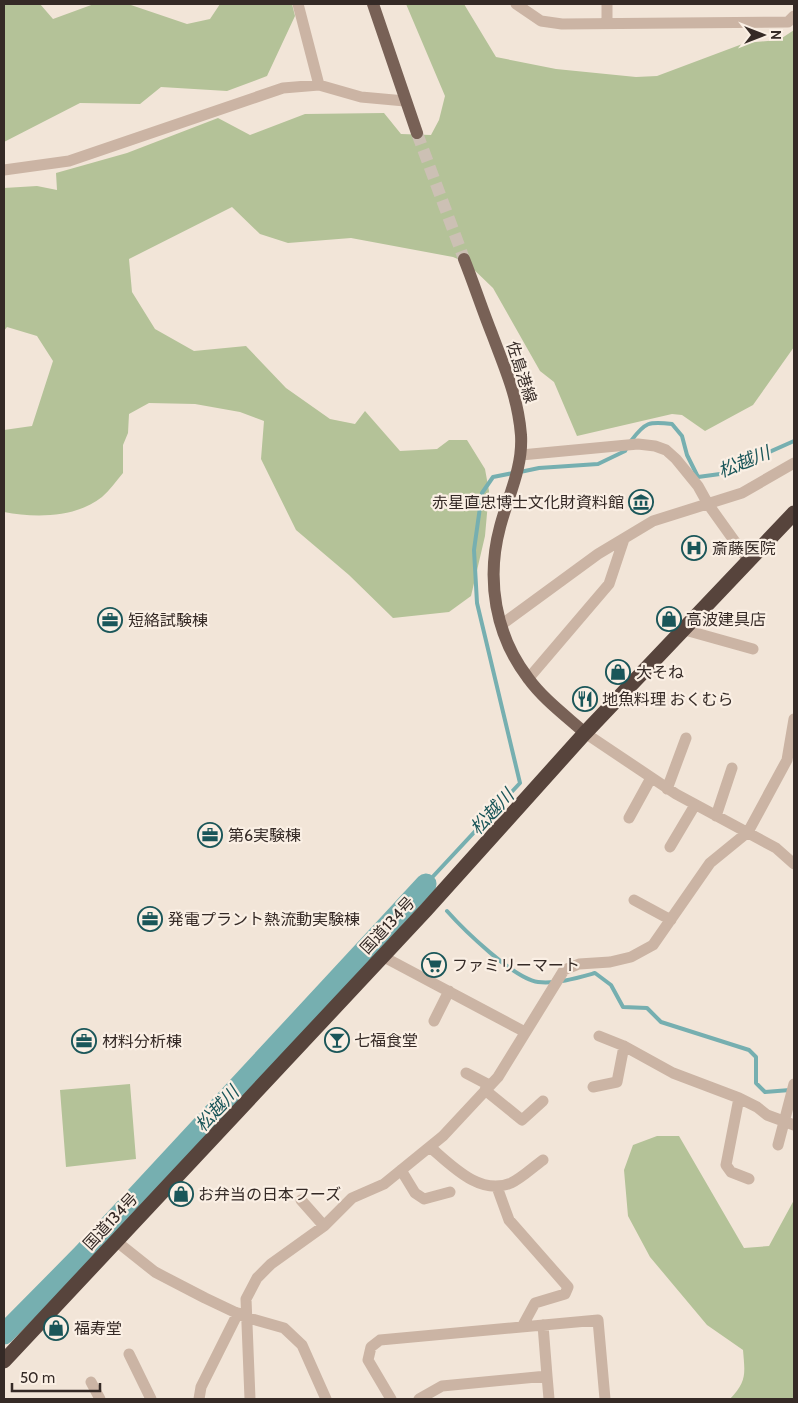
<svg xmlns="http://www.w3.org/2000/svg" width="798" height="1403" viewBox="0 0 798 1403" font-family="Cabin,'Noto Sans JP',sans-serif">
	<rect width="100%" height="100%" fill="#f2e5d8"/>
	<path fill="#b4c298" d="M4 4H40L53 19 94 4H128L187 24 210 19 220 4H292L295 16 267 76 227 91 161 87 140 104 80 103 4 142Z
		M406 4H464L496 57 556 69 636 77 657 76 745 43 779 40 794 30V347L753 405 705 431 682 415 672 414 577 436 554 382 540 371 493 288 467 263 453 257 351 238 288 243 260 234 232 207 129 259 132 292 155 329 194 351 246 346 286 388 330 419 355 424 365 411 400 451 437 449 449 440H467L485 469 489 491 485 536 471 596 449 612 393 618 349 575 296 530 261 459 264 421 240 412 195 404 149 403 129 414 128 433 123 445V473C116 481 110 490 102 497 76 518 35 518 4 512V430L32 426 53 361 37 336 7 327 4 331V188L37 186 57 190 56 173 127 153 218 118 250 135 305 114 384 113 401 134 431 135 439 120 445 96Z
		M130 1084 136 1159 66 1167 60 1090Z
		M657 1136H679L744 1248 769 1246 794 1200V1399H730C747 1381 745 1374 743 1350L707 1325 650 1257 628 1216 624 1170 633 1145Z"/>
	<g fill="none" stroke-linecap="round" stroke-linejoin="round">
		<path stroke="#76afb0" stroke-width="4" d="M631 441C645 422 649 421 672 424L682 436 687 455 698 477 720 474 794 441
			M520 472 539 468 598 464 625 451 627 447
			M429 888 426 884 520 783 477 603 474 550 482 493 493 477 513 473
			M447 911C463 929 514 979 538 982 557 984 577 978 595 973L611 985 623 1007 647 1008 661 1022 749 1050 756 1057V1083L765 1092 790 1090"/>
		<path stroke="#76afb0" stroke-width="21" d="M4 1334 83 1254 426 884"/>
		<path stroke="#ccc0b4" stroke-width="12" stroke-dasharray="12 6" stroke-linecap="butt" d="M417 133 464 259"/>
		<path stroke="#cbb4a4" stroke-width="11" d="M298 4 319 85
			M516 4 541 21 562 24 788 22 794 16
			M607 23V4
			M4 170 69 161 283 88 319 85 361 97 405 101
			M521 455 638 444 655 446 666 450 676 459 698 486 708 504 748 560
			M501 625 598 554 653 521 742 493 794 463
			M685 630 753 649
			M528 679 609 584 624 539
			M585 733 676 794 776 848 794 864
			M667 789 686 738
			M716 816 732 768
			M629 818 651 778
			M670 847 695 805
			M634 900 671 920
			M382 956 525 1032
			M434 1021 449 991
			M599 1036 624 1046 673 1073 739 1098 757 1107 767 1115 794 1125
			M466 1073 489 1085
			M593 1087 617 1082 624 1046
			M485 1090 522 1120 543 1101
			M739 1098 726 1165 731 1172 749 1179
			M778 1145 794 1084
			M430 1147C452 1166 480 1196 511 1183 522 1178 533 1167 543 1160
			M401 1170 415 1193 424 1199 450 1192
			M497 1187 509 1220 568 1287 565 1294 535 1303 522 1327
			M301 1200 324 1226
			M116 1241 155 1272 205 1298 245 1317 284 1328 302 1345 326 1399
			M129 1354 151 1399
			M547 1376 549 1399
			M91 1382 100 1399
			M199 1399 201 1387 238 1313
			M250 1399 246 1299 257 1278 271 1264 324 1226 352 1198 384 1184 443 1136 498 1077 564 970 579 964 610 962 631 957 653 945 710 863 748 832 787 760 794 719
			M391 1399 368 1360 371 1347 380 1340 598 1320 605 1399
			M419 1399 442 1386 547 1376 543 1325"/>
		<path stroke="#786156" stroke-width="12" d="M373 4 417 133
			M464 259C474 284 482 309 492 334 505 369 518 397 521 435 523 468 508 496 500 527 486 579 495 635 528 678 543 699 566 716 585 733"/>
		<path stroke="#57443c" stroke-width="15" d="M4 1361 426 910 585 733 794 513"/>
	</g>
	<defs>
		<symbol id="museum-ring" viewBox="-11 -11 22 22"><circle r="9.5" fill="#faefe4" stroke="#1a5659" stroke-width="1.5"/><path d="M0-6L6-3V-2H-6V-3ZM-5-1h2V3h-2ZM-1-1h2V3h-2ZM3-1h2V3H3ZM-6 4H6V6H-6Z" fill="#1a5659"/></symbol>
		<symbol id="hospital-ring" viewBox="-11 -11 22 22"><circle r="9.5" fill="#faefe4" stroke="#1a5659" stroke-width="1.5"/><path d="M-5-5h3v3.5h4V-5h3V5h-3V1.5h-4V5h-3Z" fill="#1a5659"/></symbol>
		<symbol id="shop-ring" viewBox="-11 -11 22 22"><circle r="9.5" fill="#faefe4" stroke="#1a5659" stroke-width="1.5"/><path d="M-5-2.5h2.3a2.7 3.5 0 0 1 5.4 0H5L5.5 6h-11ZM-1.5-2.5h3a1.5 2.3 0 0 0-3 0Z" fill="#1a5659"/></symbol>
		<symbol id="office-ring" viewBox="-11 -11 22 22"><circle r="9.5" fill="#faefe4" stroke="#1a5659" stroke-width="1.5"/><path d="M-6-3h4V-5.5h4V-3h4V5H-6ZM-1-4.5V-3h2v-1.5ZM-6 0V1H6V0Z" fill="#1a5659"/></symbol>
		<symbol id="restaurant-ring" viewBox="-11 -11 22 22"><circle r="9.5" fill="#faefe4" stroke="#1a5659" stroke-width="1.5"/><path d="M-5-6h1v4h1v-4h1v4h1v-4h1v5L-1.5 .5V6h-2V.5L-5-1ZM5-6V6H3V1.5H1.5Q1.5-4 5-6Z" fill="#1a5659"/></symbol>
		<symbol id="supermarket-ring" viewBox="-11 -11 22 22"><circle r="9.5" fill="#faefe4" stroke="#1a5659" stroke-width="1.5"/><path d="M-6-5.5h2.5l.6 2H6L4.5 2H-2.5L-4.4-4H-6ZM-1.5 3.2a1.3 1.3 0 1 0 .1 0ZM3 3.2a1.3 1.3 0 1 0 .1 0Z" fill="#1a5659"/></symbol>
		<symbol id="bar-ring" viewBox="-11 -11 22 22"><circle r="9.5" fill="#faefe4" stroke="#1a5659" stroke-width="1.5"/><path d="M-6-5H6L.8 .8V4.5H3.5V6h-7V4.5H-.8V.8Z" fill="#1a5659"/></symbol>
	</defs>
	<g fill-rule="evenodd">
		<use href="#museum-ring" x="627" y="488" width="28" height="28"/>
		<use href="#hospital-ring" x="680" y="534" width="28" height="28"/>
		<use href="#shop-ring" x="655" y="605" width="28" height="28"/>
		<use href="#office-ring" x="96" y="606" width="28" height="28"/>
		<use href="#shop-ring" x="604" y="658" width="28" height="28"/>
		<use href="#restaurant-ring" x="571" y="685" width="28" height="28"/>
		<use href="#office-ring" x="196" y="821" width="28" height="28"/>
		<use href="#office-ring" x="136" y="905" width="28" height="28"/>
		<use href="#supermarket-ring" x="420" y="951" width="28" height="28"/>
		<use href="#bar-ring" x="323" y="1026" width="28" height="28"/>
		<use href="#office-ring" x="70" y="1027" width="28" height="28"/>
		<use href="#shop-ring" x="167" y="1180" width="28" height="28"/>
		<use href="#shop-ring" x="42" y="1314" width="28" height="28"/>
	</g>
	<g text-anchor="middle" stroke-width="4.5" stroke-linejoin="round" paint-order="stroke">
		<g font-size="16" fill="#352a26" stroke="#faefe4">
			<text transform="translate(522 372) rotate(72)" y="6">佐島港線</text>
			<text transform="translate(387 925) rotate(-47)" y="6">国道134号</text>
			<text transform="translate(110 1221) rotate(-47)" y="6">国道134号</text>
		</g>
		<g font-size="16" fill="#352a26" stroke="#faefe4" text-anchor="start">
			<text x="624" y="508" text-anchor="end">赤星直忠博士文化財資料館</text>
			<text x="712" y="554">斎藤医院</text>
			<text x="686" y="625">高波建具店</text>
			<text x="128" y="626">短絡試験棟</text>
			<text x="636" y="678">大そね</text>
			<text x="602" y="705">地魚料理 おくむら</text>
			<text x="228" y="841">第6実験棟</text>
			<text x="168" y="925">発電プラント熱流動実験棟</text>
			<text x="452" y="971">ファミリーマート</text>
			<text x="354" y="1046">七福食堂</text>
			<text x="102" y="1047">材料分析棟</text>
			<text x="198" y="1200">お弁当の日本フーズ</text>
			<text x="74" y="1334">福寿堂</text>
		</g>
		<g font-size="18" font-style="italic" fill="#1a5659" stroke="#faefe4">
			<text transform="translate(744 462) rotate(-22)" y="6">松越川</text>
			<text transform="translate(492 812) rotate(-47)" y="6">松越川</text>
			<text transform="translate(217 1109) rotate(-47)" y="6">松越川</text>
		</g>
	</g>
	<rect width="798" height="1403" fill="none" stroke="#352a26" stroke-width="10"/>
	<g transform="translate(763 35) rotate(90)" stroke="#faefe4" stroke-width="4" paint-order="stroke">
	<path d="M0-4L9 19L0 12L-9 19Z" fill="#352a26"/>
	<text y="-8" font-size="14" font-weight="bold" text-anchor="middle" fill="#352a26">N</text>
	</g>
	<path d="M12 1383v8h88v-8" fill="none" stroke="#352a26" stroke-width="2.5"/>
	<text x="20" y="1383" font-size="15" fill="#352a26" stroke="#faefe4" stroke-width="4" paint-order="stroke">50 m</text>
</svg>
